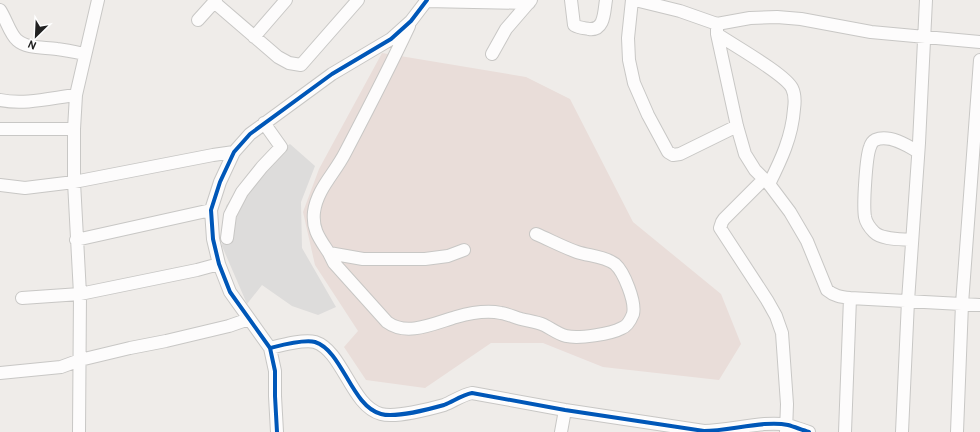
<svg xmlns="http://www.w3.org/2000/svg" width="980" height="432" viewBox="0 0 980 432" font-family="Overpass,sans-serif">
	<rect width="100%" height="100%" fill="#efece9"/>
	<path fill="#dddcdb" d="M290 144 315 166 301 202 302 248 336 307 318 315 292 306 262 285 247 304 222 246 226 206 258 162Z"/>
	<path fill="#e9ddd9" d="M382 53 526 77 570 99 633 222 721 294 741 344 719 380 603 367 543 343H491L425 388 366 380 344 347 358 331 315 265 303 212 319 169Z"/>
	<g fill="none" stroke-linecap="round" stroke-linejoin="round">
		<defs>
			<path id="minor" d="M571 0 574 25C579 28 584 28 589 29 605 31 604 11 606 0
				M632 0 628 38 629 60 634 83 648 115 668 152 673 155 680 154 737 126
				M635 0 680 11 717 24 750 18 777 17 801 19 871 32 980 42
				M426 1 529 3
				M214 2 278 57 289 63 301 65 358 0
				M0 10C6 19 10 34 17 40 27 49 44 47 57 49 66 50 75 52 84 54
				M198 20 216 0
				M717 24V34L737 126 745 154 755 170 769 184 790 212 807 241 827 290C834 296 841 297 850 298L980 305
				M409 26C389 69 367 111 345 153 335 173 317 189 314 212 312 230 320 239 329 253L363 259H425L448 256 464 250
				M717 34C733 45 785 74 792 88 795 94 795 102 794 109 792 137 781 160 769 184
				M254 37 286 0
				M492 54 506 29 531 0
				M0 100C25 105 51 98 76 95
				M0 129H74
				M764 179 724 219 722 222 720 228 767 300 776 316 782 333 787 404 786 432
				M0 185 25 188 74 182 213 155 234 152
				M227 238 230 215 242 192 262 167 281 147 264 123
				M76 240 211 210
				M912 240C901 239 882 240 874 232 870 228 866 222 865 217 863 205 866 157 870 147 871 144 873 141 875 140 889 134 907 145 918 152
				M329 253 334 263 387 322C407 337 435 323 456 317 470 313 486 310 501 313 508 314 514 317 521 319 529 321 537 322 544 325 552 329 558 334 566 336 579 339 611 334 622 328 628 326 631 319 633 314 636 302 624 272 615 264 604 256 589 256 577 252 563 247 550 240 536 234
				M22 298 80 294 197 270 219 264
				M270 348C282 345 304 339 315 342 343 351 351 406 381 414 395 418 430 409 444 405 454 401 462 395 472 393L565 410 704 431C729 431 765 420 788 425 795 427 802 430 809 432
				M0 373 61 367 80 360 130 348 166 341 229 326 249 319
				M79 432 80 294 74 182V129L76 95 98 0
				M277 432 275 396V371L270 348 230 292 219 264 213 239 211 210 220 182 234 152 250 134 332 74 391 39 411 21 427 0
				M561 432 565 410
				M845 432 850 298
				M902 432 908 301 919 143 926 0
				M957 432 962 304 980 60"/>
		</defs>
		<use href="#minor" stroke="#c8c7c5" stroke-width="14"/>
		<use href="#minor" stroke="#fdfcfc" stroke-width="12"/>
		<defs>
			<path id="cycleway" d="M270 348C282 345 304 339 315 342 343 351 351 406 381 414 395 418 430 409 444 405 454 401 462 395 472 393L565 410 704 431C729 431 765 420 788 425 795 427 802 430 809 432
				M277 432 275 396V371L270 348 230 292 219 264 213 239 211 210 220 182 234 152 250 134 332 74 391 39 411 21 427 0"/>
		</defs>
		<use href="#cycleway" stroke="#fff" stroke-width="6"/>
		<use href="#cycleway" stroke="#0057b8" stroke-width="4"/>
	</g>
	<g transform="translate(36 36) rotate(204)" stroke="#ffffff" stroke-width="3" paint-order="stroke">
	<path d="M0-3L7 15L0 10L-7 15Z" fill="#212121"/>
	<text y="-6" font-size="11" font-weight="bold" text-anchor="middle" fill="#212121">N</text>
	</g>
</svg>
